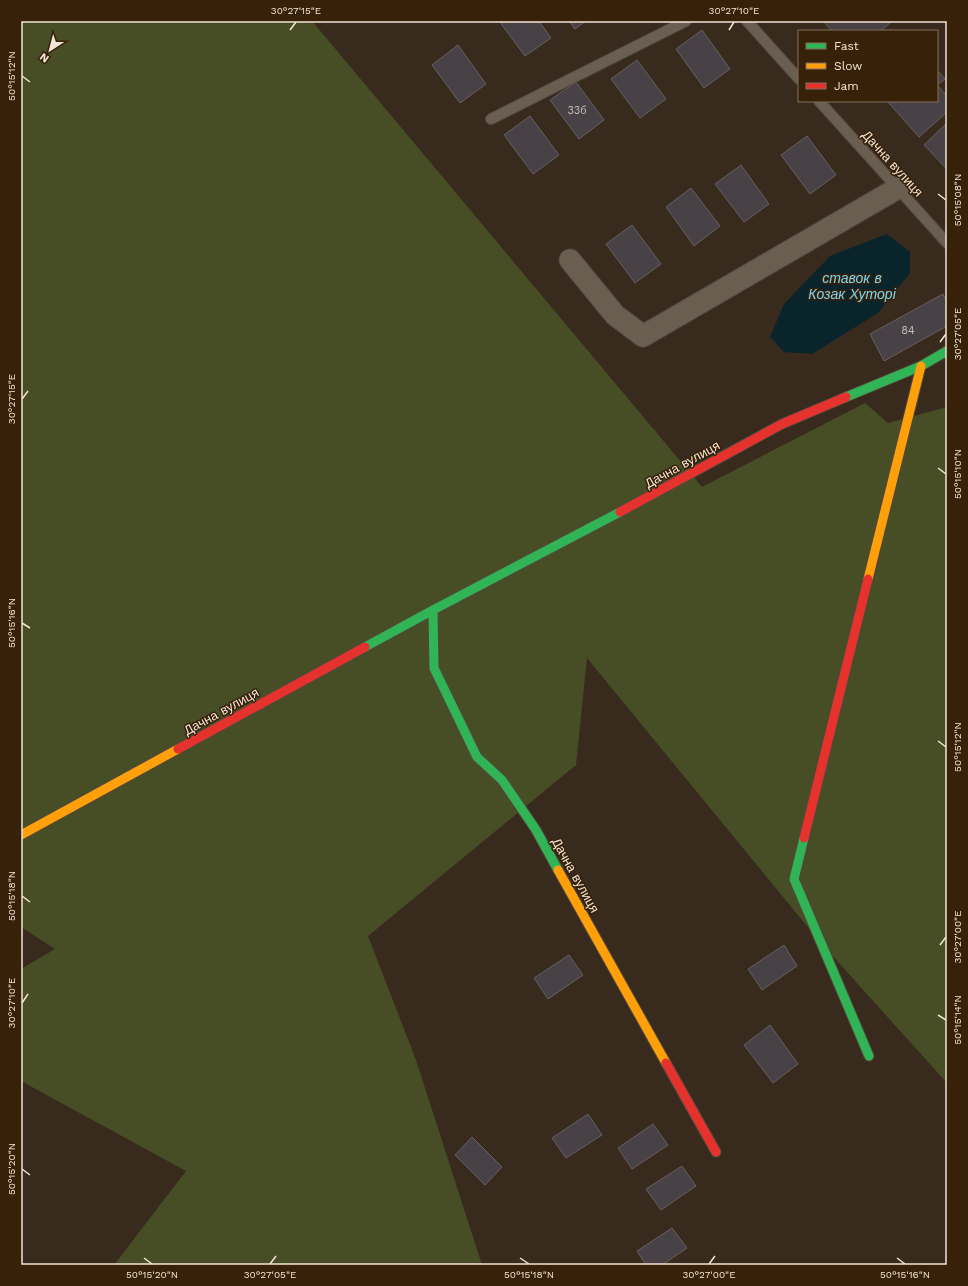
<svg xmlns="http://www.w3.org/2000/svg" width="968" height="1286" viewBox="0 0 968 1286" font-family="'Work Sans',sans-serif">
	<rect width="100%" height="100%" fill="#382b1e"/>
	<path fill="#474e25" d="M21 21H312L702 487 865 403 888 423 947 407V1083L820 942 587 658 576 765 368 936 416 1060 482 1265H114L186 1171 21 1081V969L55 949 21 927Z"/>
	<path fill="#0a242b" d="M887 234 910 252V273L878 313 812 354 784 352 770 337 784 304 830 256Z"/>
	<path fill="#484247" stroke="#666061" d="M499 21H539L551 38 525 56Z
		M569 21H586L575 29Z
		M823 21H892L881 31H832Z
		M702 30 730 69 704 88 676 49Z
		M458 45 486 84 460 103 432 65Z
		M637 60 666 99 640 118 611 79Z
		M937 70 945 79 937 85 947 96V112L919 137 887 101H937Z
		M576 82 604 120 579 139 550 100Z
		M530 116 559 155 533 174 504 135Z
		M947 123V169L924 145Z
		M807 136 836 175 810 194 781 155Z
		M741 165 769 204 744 222 715 184Z
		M691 188 720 226 694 246 666 207Z
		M632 225 661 264 635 283 606 244Z
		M943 294 947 302V326L884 361 870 334Z
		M784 945 797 966 762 990 748 969Z
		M569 955 583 975 548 999 534 978Z
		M770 1025 798 1064 773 1083 744 1045Z
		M588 1114 602 1135 566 1158 552 1138Z
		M653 1124 668 1145 632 1169 618 1148Z
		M472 1137 502 1167 485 1185 455 1155Z
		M682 1166 696 1186 661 1210 646 1189Z
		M672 1228 687 1248 662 1265H646L637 1251Z"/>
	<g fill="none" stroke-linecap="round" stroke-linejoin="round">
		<defs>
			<path id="lane" d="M747 21 799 79
				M819 101 947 243
				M491 119 686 21"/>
			<path id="street" d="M570 260 615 315 643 336 898 188"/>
			<path id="fast" d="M846 397 921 366 947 351
				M433 610 434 668 477 757 502 780 536 830 558 870
				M365 647 433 610 620 512
				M804 838 794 879 869 1056"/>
			<path id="slow" d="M868 579 921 366
				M21 835 178 749
				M558 870 666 1063"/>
			<path id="jam" d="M620 512 782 424 846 397
				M178 749 365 647
				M804 838 868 579
				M666 1063 716 1152"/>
		</defs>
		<use href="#lane" stroke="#53493e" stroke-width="12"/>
		<use href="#street" stroke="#53493e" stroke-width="23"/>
		<use href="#fast" stroke="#53493e" stroke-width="11"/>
		<use href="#slow" stroke="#53493e" stroke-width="11"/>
		<use href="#jam" stroke="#53493e" stroke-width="11"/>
		<use href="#lane" stroke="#6a5e51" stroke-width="10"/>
		<use href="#street" stroke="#6a5e51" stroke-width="21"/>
		<use href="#fast" stroke="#30b455" stroke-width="9"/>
		<use href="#slow" stroke="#ff9f0a" stroke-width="9"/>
		<use href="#jam" stroke="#e5322d" stroke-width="9"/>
	</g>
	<path fill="none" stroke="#f3e4d6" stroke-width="1.5" d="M290 30 296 22M729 30 734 22M22 76 30 82M938 194 946 200M940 342 946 334M22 399 28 391M938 468 946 474M22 623 30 628M938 741 946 747M22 896 30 902M940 945 946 937M22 1003 28 994M938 1015 946 1020M22 1169 30 1175M144 1258 152 1264M520 1258 529 1264M897 1258 905 1264M270 1264 276 1256M709 1264 715 1256"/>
	<g text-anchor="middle" stroke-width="3" stroke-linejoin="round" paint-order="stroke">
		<g font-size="11" fill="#c8bcb2">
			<text x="577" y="114">33б</text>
			<text x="908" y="334">84</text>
		</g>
		<g font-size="13" fill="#f3e4d6" stroke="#382109">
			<text transform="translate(893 163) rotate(48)" y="5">Дачна вулиця</text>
			<text transform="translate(682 464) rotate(-29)" y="5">Дачна вулиця</text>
			<text transform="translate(221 711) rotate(-29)" y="5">Дачна вулиця</text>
			<text transform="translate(576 875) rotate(61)" y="5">Дачна вулиця</text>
		</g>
		<g font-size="14" font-style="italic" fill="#77d5f5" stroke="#382109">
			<text x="852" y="283">ставок в<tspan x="852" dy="16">Козак Хуторі</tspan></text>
		</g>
	</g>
	<rect width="968" height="1286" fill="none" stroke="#382109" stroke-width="44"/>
	<rect x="798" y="30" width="140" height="72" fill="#382109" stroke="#836f5b"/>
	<rect x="806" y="43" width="20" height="6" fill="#30b455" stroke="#836f5b"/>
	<text x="834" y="50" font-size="12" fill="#f3e4d6">Fast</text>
	<rect x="806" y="63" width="20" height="6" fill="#ff9f0a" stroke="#836f5b"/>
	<text x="834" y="70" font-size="12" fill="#f3e4d6">Slow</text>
	<rect x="806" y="83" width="20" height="6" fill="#e5322d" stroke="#836f5b"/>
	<text x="834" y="90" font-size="12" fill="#f3e4d6">Jam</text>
	<g transform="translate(50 50) rotate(216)" stroke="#382109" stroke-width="3" paint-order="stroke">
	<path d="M0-3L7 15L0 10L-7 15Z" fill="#f3e4d6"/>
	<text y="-6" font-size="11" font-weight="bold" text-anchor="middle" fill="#f3e4d6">N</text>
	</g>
	<rect x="22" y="22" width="924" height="1242" fill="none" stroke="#f3e4d6" stroke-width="1.5"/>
	<g font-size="10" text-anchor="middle" fill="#f3e4d6">
		<text x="296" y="14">30°27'15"E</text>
		<text x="734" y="14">30°27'10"E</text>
		<text transform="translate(11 76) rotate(-90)" y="4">50°15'12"N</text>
		<text transform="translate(957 200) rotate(-90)" y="4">50°15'08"N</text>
		<text transform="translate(957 334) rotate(-90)" y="4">30°27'05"E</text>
		<text transform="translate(11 399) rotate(-90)" y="4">30°27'15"E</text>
		<text transform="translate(957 474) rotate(-90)" y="4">50°15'10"N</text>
		<text transform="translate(11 623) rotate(-90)" y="4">50°15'16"N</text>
		<text transform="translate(957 747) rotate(-90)" y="4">50°15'12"N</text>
		<text transform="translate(11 896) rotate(-90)" y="4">50°15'18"N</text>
		<text transform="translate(957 937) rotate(-90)" y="4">30°27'00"E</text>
		<text transform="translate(11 1003) rotate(-90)" y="4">30°27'10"E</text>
		<text transform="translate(957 1020) rotate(-90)" y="4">50°15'14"N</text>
		<text transform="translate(11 1169) rotate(-90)" y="4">50°15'20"N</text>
		<text x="152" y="1278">50°15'20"N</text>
		<text x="270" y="1278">30°27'05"E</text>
		<text x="529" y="1278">50°15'18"N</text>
		<text x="709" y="1278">30°27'00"E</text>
		<text x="905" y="1278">50°15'16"N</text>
	</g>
</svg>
